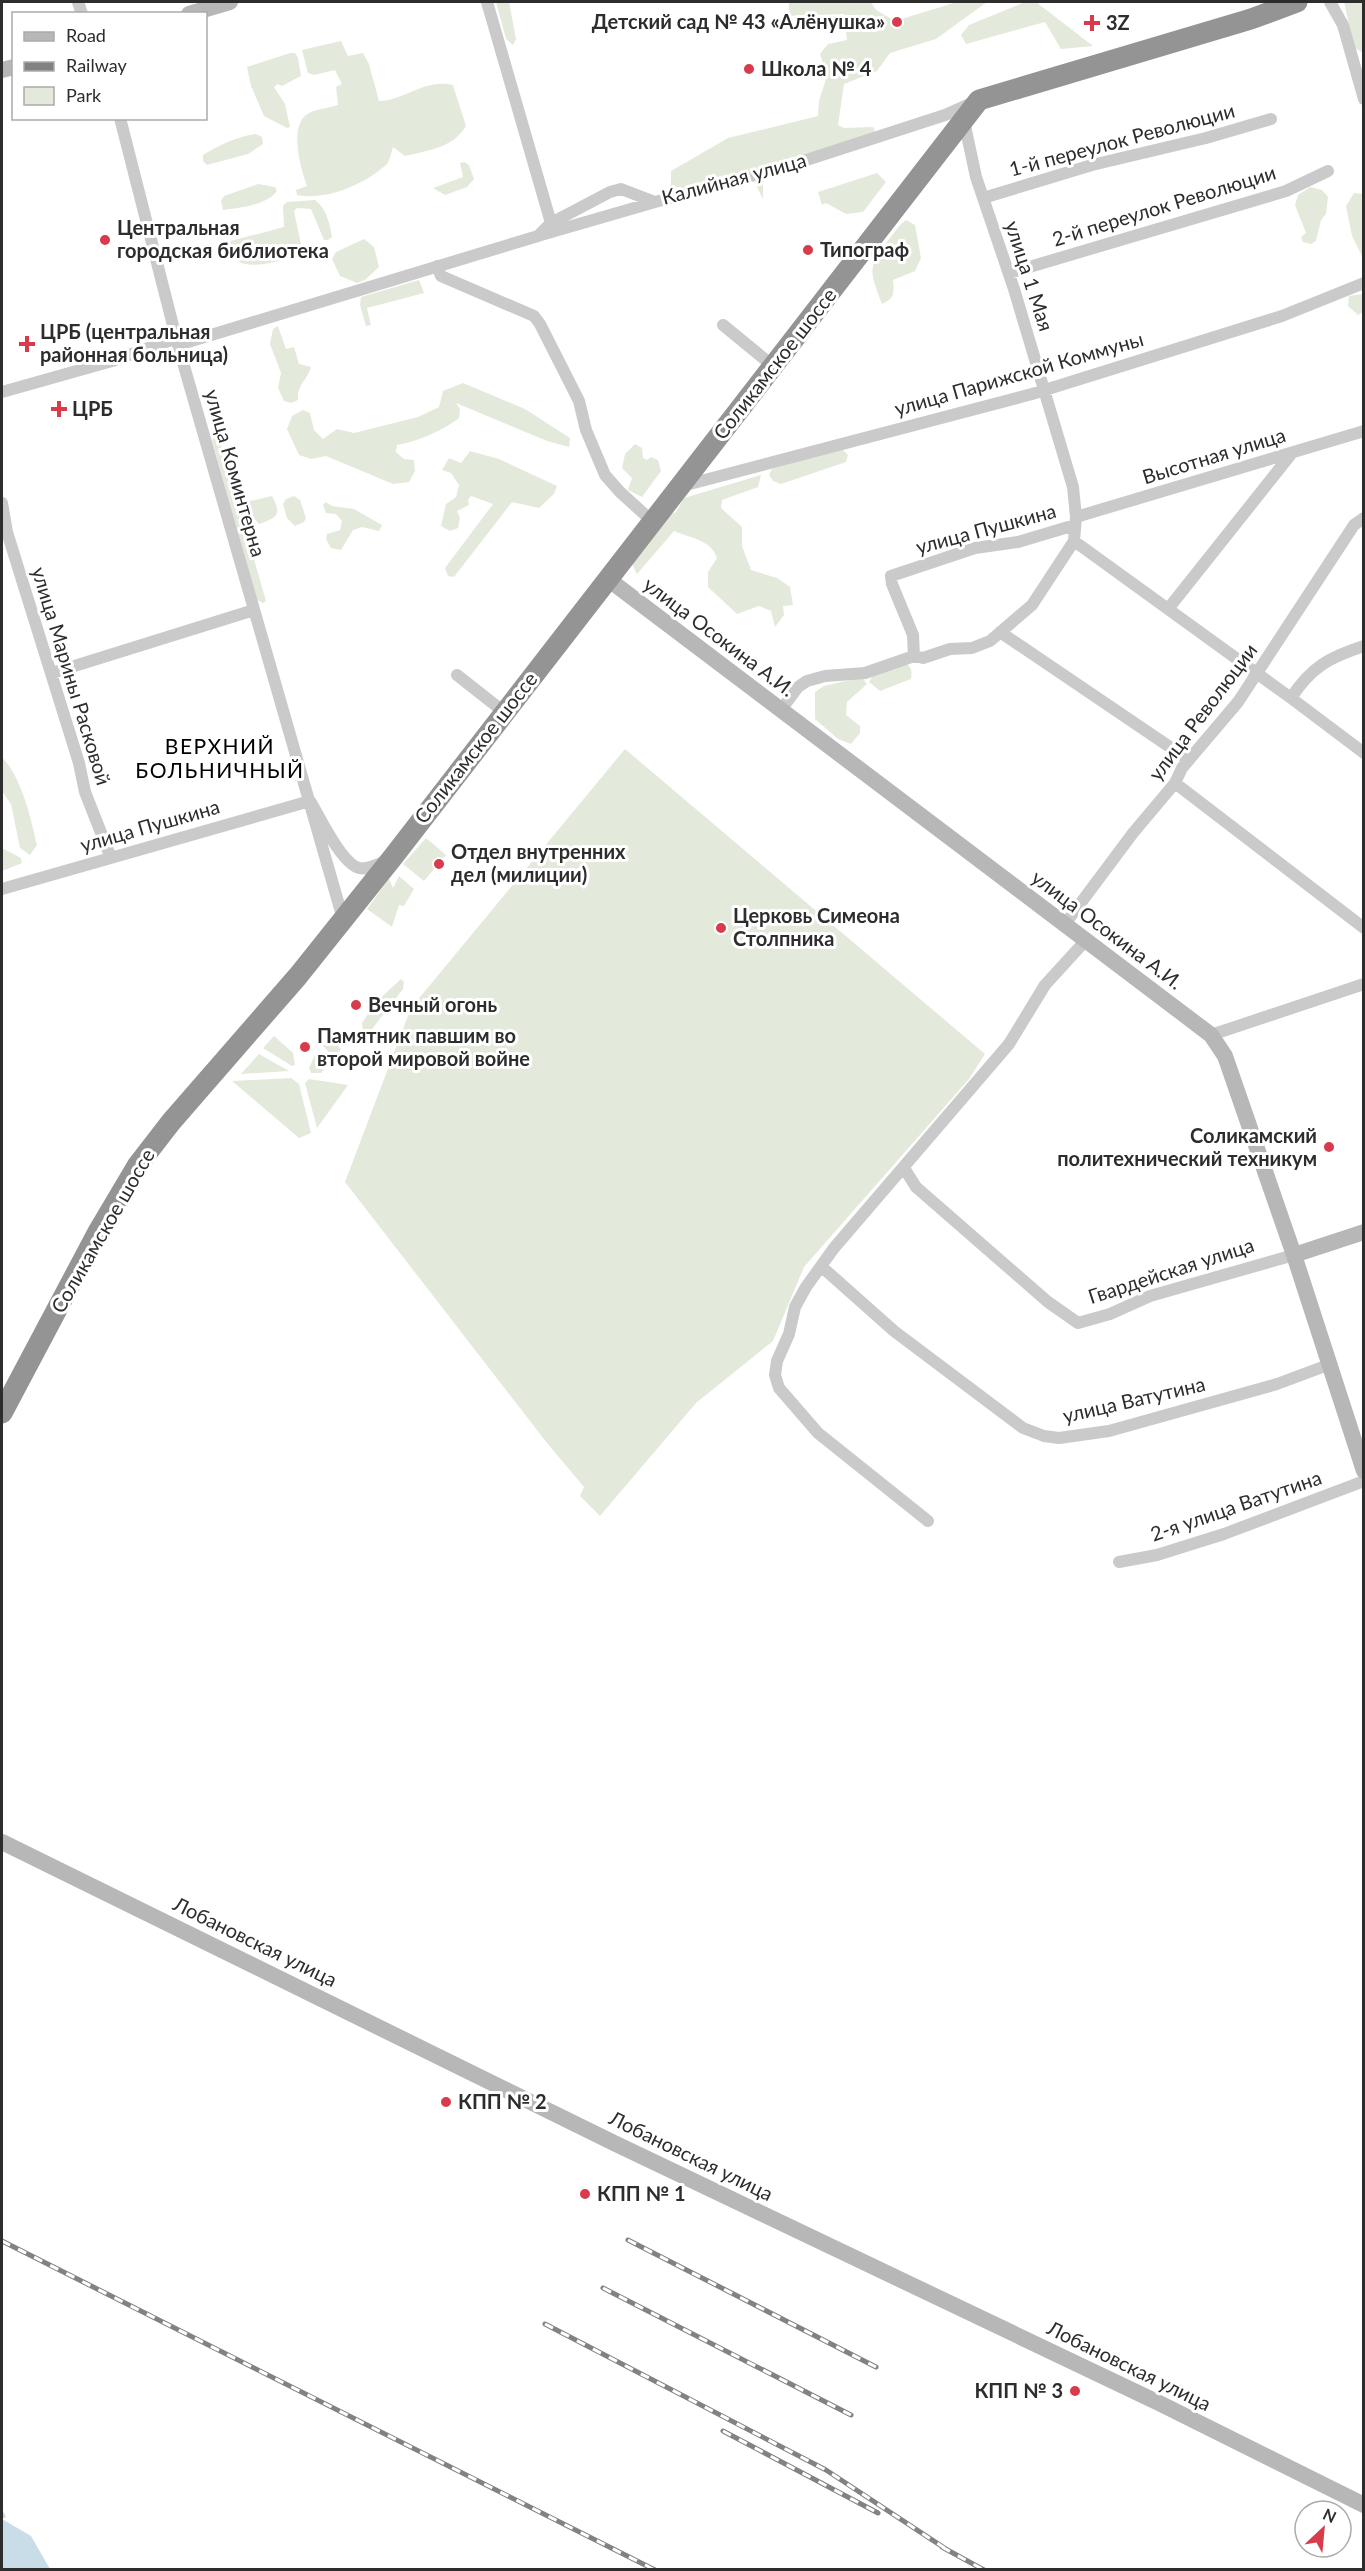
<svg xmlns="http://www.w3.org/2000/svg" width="1365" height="2571" viewBox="0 0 1365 2571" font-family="Lato,sans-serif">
	<rect width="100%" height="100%" fill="#fff"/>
	<path fill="#e3eadb" d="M496 2H509L516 39 513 45 506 39Z
		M789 2H871L876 10 895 21 957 2H987L936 39 890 53 877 71 844 84 838 125 844 128 873 127 875 131 870 136 759 167 763 182V199L754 181 690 195 678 188 671 187V171L728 138 818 116 819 101 827 76 820 54 828 44 847 40 844 14 789 16Z
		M1025 2H1036L1093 46 1061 49 1045 22 966 44 961 35 969 25Z
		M1344 2H1363V53L1354 47Z
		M341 41 348 56 363 53 369 64 379 101C405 100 426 78 453 85L466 126C453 148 429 150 405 156L393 147C391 153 390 161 386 165 365 184 326 201 297 195L296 190 307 186C301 170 289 128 306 115 313 109 329 108 338 105L336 87 342 84 335 70 314 75 308 73 302 50Z
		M290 53H295L298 58 301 76 282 86 278 84 274 87 285 104 290 127 287 128 264 116 251 86 247 67Z
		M256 134 262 137 263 144 248 154 207 165 203 161V155C219 145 238 136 256 134Z
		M464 162 469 165 474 179 467 187 445 195 433 188 463 177 460 163Z
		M877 173 886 182 863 212 846 214 826 203 822 205 818 192Z
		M258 184 275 187 277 191C267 205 240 208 223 210L221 201 224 196Z
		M1310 187 1322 190 1328 197 1326 214 1321 220 1316 241 1311 244 1303 242 1301 237 1306 233 1295 205 1298 195Z
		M1354 193 1363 194V258L1352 236 1346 206Z
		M315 200C326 208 330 223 332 237L328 240H324L311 209 297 208 294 211 302 249C291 260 261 267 245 264 240 263 233 257 228 254L227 242 284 227 283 206 287 202Z
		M906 220 915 225 921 258 915 271 893 280C894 293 895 298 882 304 869 270 867 267 890 238 896 231 898 226 906 220Z
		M364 239 374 247 379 267 365 280 357 283 340 276 332 259 336 252Z
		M419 280 424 293 367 308 371 325 366 326 360 305 361 297Z
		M1363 294V312L1358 315 1348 306 1349 296Z
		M278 326 286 349 294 347 299 364 311 367C307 381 297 384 298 400L291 403 284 401 278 388 281 373 270 344 273 329Z
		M463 383 525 409 570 438 569 447 547 441 456 403 460 409 459 418C442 431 418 441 397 445L396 452 404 459 414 460 415 471 409 482 393 484 326 456 311 459 299 455 287 429 292 416 303 410 310 413 314 430 323 439 337 429 354 433 418 417 439 407 443 391Z
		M215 437 219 438 266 601 263 603 257 600 212 440Z
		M635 444 642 448 643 458 647 460 651 457 658 460 661 471 642 497 628 490 632 478 622 468 625 454Z
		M841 448 848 455 846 462 781 484 773 481 769 475 772 469Z
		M470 451 499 459 557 486 554 494 539 508 512 502 454 577 448 576 445 568 493 504 471 496 468 500 469 505 457 511 460 518 458 528 450 531 441 526 446 504 456 497 459 485 451 473 442 470 449 458 461 463Z
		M761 475 758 487 722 500 721 508 742 527V546L751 570 777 578 790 587 793 605 783 606 784 615 775 627 771 611 759 606 737 614 708 587V572L717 558C712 540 690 538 674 531L637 574 632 564 669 515 676 512 684 498Z
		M272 496C282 515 278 517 259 524L245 508 246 502Z
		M294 496 300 500 306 518 304 522 295 526 287 518 283 504 286 499Z
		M326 502 332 506 354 509 382 525 379 531 362 527 353 530 341 550 331 548 326 539 327 534 340 530 342 521 336 514 326 513 323 505Z
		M904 662C912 667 912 671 911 679L880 691 869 682 873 675C884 670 894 671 904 662Z
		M862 677 867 684 847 702 846 715 860 726V733L851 744 838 739 815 719V692L824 686Z
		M625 749 985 1054 969 1079 804 1267 773 1341 696 1403 600 1516 580 1496 584 1487 547 1443 345 1182 411 1008Z
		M2 757C22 779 30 815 37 845L30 855 20 848 11 804 2 791Z
		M426 838 446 855 424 881 403 864Z
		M2 848 21 858 22 863 2 871Z
		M399 876 414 889 404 906 399 905 392 927 367 909 389 879 393 888Z
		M401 979 404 982 403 989 369 1033 363 1031 362 1023 376 1002Z
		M274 1036 293 1053 295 1065 292 1066 263 1048Z
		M330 1038 341 1049 321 1073H311L309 1068 315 1055 325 1065 333 1057 323 1046Z
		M259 1054 289 1071 241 1074Z
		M291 1078 299 1084 311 1133 299 1138 232 1081Z
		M309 1079 348 1085 317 1128 305 1083Z"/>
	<path fill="#c9dde8" d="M2 2509 6 2517 2 2519 31 2536 50 2569H2Z"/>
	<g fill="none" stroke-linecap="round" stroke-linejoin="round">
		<path stroke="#cacaca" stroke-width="12" d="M78 2 82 14
			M487 2 551 223
			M1330 2 1343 25 1364 99
			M120 118 178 345 343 919
			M964 121 976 177 1014 289 1073 487 1076 517 1074 541
			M983 198 1092 165 1206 138 1271 119
			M541 235 655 202
			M437 266 441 276 534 316 540 324 579 401 586 430 605 475 620 492 653 522
			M1009 273 1286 191 1328 171
			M723 325 773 366
			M178 345 538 236 551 223 610 192 621 189 655 202 791 165 945 115 972 103
			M2 392 112 361 177 338
			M682 486 1032 394 1282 316 1364 283
			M2 503 7 532 79 763 85 792 111 858
			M1076 517 1364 431
			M1074 541 1291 698 1364 753
			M1168 609 1292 453
			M1000 632 1189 760
			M914 656 923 658 950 649 972 648 990 641 1032 605 1074 541
			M52 673 254 610
			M457 675 504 712
			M1291 698C1311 667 1330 657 1364 646
			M781 710 798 687 807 681 825 676 865 673 914 656 913 635 892 584 891 576 975 548 1018 542 1075 525
			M1175 783 1364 928
			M2 889 310 801C320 817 341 863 359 868 368 870 378 864 386 861
			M1065 924 1133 833 1175 783 1182 768 1238 702 1354 525 1364 518
			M1211 1035 1364 984
			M904 1168 916 1187 1048 1302 1078 1323 1110 1314 1150 1296 1294 1255
			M822 1267 894 1331 1023 1428 1044 1436 1059 1438 1109 1431 1277 1384 1328 1365
			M928 1521 818 1433 779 1388 775 1375 777 1361 789 1334 795 1307 806 1287 834 1248 1009 1044 1045 985 1087 939
			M1119 1562 1157 1555 1224 1534 1364 1481"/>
		<path stroke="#b7b7b7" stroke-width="16" d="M189 14 230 2
			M2 70 14 67
			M608 579 1211 1035 1225 1056 1294 1255 1364 1471
			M1294 1255 1364 1232
			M2 1842 614 2143 1159 2403 1364 2505"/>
		<path stroke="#949494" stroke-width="21" d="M2 1413 99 1230 137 1166 171 1122 298 976 393 857 979 100 1251 19 1297 2"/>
		<defs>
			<path id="rail" d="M628 2240 876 2367
				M2 2241 655 2570
				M603 2288 851 2415
				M545 2324 826 2470 949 2551
				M723 2431 878 2513
				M942 2547 984 2570"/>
		</defs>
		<use href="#rail" stroke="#828282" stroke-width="5"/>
		<use href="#rail" stroke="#fff" stroke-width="3" stroke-dasharray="9" stroke-linecap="butt"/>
	</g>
	<g fill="#d83b4b" stroke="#fff" stroke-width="2">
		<circle cx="897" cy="22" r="6"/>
		<path d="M1089 14h6v6h6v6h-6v6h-6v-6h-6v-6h6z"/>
		<circle cx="749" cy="69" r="6"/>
		<circle cx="105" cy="240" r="6"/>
		<circle cx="808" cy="250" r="6"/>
		<path d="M24 335h6v6h6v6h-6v6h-6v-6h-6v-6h6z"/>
		<path d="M56 400h6v6h6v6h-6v6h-6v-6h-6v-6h6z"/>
		<circle cx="439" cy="864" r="6"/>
		<circle cx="721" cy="928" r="6"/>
		<circle cx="356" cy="1005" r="6"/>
		<circle cx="305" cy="1047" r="6"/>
		<circle cx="1329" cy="1147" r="6"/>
		<circle cx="446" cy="2102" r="6"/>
		<circle cx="585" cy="2194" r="6"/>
		<circle cx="1075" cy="2391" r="6"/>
	</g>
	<g text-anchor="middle" stroke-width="6" stroke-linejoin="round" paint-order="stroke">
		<g font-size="20" font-weight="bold" fill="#2d2d2d" stroke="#fff" text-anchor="start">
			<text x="885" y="29" text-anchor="end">Детский сад № 43 «Алёнушка»</text>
			<text x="1106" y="30">3Z</text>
			<text x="761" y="76">Школа № 4</text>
			<text x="117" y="235">Центральная<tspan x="117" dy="23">городская библиотека</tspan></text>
			<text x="820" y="257">Типограф</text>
			<text x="40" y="339">ЦРБ (центральная<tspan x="40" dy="23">районная больница)</tspan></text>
			<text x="72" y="416">ЦРБ</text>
			<text x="451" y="859">Отдел внутренних<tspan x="451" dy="23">дел (милиции)</tspan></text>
			<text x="733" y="923">Церковь Симеона<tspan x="733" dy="23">Столпника</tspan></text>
			<text x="368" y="1012">Вечный огонь</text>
			<text x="317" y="1043">Памятник павшим во<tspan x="317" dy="23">второй мировой войне</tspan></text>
			<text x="1317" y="1143" text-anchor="end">Соликамский<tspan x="1317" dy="23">политехнический техникум</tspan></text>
			<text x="458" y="2109">КПП № 2</text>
			<text x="597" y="2201">КПП № 1</text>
			<text x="1063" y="2398" text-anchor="end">КПП № 3</text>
		</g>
		<g font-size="20" fill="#2d2d2d" stroke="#fff">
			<text transform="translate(1122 140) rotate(-15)" y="7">1-й переулок Революции</text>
			<text transform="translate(734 179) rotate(-15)" y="7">Калийная улица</text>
			<text transform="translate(1164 206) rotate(-17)" y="7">2-й переулок Революции</text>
			<text transform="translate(1029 276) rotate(72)" y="7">улица 1 Мая</text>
			<text transform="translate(775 364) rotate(-52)" y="7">Соликамское шоссе</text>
			<text transform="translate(1019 374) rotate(-16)" y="7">улица Парижской Коммуны</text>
			<text transform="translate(1214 456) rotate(-17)" y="7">Высотная улица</text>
			<text transform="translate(235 473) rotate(74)" y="7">улица Коминтерна</text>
			<text transform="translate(986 529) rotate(-15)" y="7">улица Пушкина</text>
			<text transform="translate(719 637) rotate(37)" y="7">улица Осокина А.И.</text>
			<text transform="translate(71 676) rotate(73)" y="7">улица Марины Расковой</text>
			<text transform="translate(1203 712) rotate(-53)" y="7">улица Революции</text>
			<text transform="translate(476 748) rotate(-52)" y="7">Соликамское шоссе</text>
			<text transform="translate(150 826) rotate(-16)" y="7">улица Пушкина</text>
			<text transform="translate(1107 930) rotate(37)" y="7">улица Осокина А.И.</text>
			<text transform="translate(103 1231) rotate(-60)" y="7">Соликамское шоссе</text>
			<text transform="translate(1171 1271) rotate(-18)" y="7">Гвардейская улица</text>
			<text transform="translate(1134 1400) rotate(-13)" y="7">улица Ватутина</text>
			<text transform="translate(1236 1506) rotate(-19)" y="7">2-я улица Ватутина</text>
			<text transform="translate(255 1942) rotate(26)" y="7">Лобановская улица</text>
			<text transform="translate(691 2156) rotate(26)" y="7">Лобановская улица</text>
			<text transform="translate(1129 2366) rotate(26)" y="7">Лобановская улица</text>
		</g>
		<g font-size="21" letter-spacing="1.5" fill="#000" stroke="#fff">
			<text x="220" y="754">ВЕРХНИЙ<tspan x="220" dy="24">БОЛЬНИЧНЫЙ</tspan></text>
		</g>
	</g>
	<rect width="1365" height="2571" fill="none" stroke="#2d2d2d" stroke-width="6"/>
	<rect x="12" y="12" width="195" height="108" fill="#ffffff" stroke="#ababab" stroke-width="1.5"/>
	<rect x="24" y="32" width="30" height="9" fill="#b7b7b7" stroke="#ababab" stroke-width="1.5"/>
	<text x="66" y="42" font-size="18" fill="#2d2d2d">Road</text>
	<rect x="24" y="62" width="30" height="9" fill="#828282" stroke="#ababab" stroke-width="1.5"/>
	<text x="66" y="72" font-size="18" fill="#2d2d2d">Railway</text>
	<rect x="24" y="87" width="30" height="18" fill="#e3eadb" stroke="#ababab" stroke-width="1.5"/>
	<text x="66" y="102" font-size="18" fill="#2d2d2d">Park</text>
	<g transform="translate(1323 2529) rotate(26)"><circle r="28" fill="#ffffff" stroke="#ababab" stroke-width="1.5"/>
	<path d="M0-4.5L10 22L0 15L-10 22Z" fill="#d83b4b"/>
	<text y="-9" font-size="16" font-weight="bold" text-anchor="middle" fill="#2d2d2d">N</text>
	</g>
</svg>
